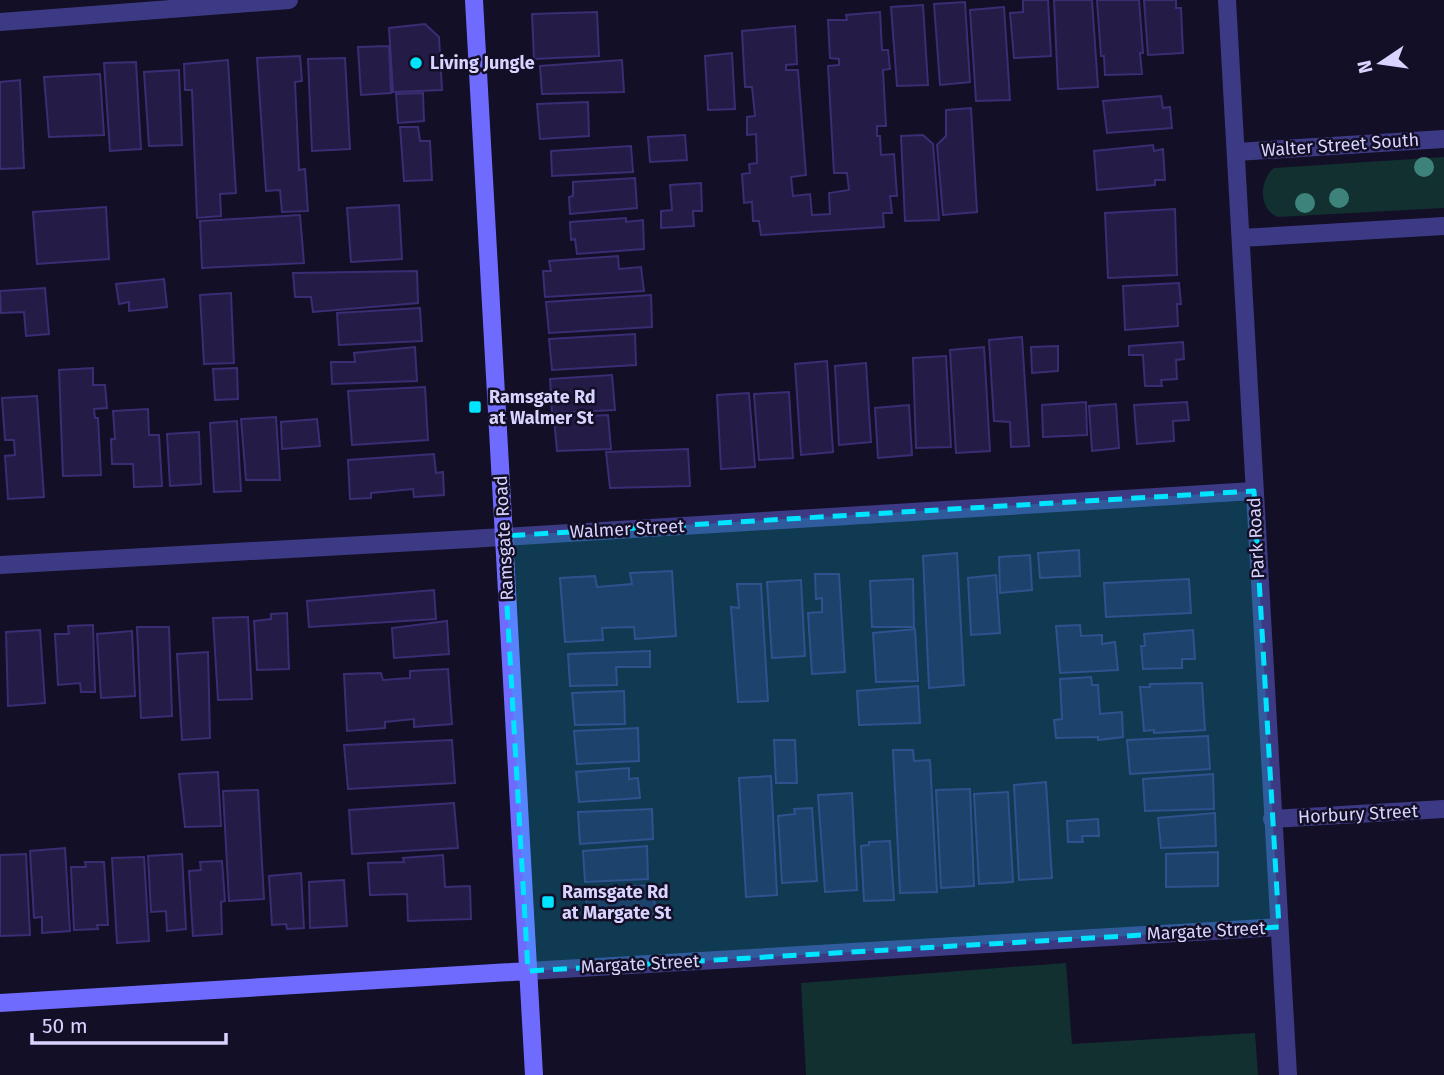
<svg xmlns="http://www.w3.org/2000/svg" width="1444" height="1075" viewBox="0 0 1444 1075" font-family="'Fira Sans',sans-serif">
	<rect width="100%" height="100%" fill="#130f26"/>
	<path fill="#12302f" d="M1444 157V208L1278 217C1258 210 1259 180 1274 168Z
		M1066 963 1072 1044 1255 1033 1258 1075H806L801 983Z"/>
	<path fill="#241b47" stroke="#3b2d73" stroke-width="2" d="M1023 0H1048L1051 56 1014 58 1010 13 1023 12Z
		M1054 0H1092L1098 87 1058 89Z
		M1097 0H1139L1143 53H1140L1142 74 1105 75 1104 56H1101Z
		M1144 0H1176V8H1181L1183 53 1148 55Z
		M965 2 970 82 940 85 934 4Z
		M923 5 928 85 897 86 891 7Z
		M1004 7 1010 100 976 101 970 10Z
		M597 12 599 56 534 59 532 14Z
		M880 12 882 50H888L890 69 883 70 886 126H877V136H880L881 155 894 154 897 196H890L892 213H883L884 227 761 235 759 221H753L752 202 744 203 742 174 750 173 749 164 757 163 756 134 747 135V117L755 116 752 87H745L742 31 795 26 797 64 786 65V70H798L806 175 791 177 793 196 810 194 812 215 830 214 829 193 849 190 847 173H834L828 66 839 65V59L830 58 828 20H847L846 15Z
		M425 24 439 37 442 90 393 92 389 28Z
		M389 46 391 93 361 95 358 47Z
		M732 53 735 109 708 110 705 56Z
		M300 56 302 81 295 82 299 170 305 169 308 211 282 212 280 190 266 191 257 58Z
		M345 58 350 149 312 151 308 59Z
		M228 60 236 193 220 194 221 216 197 218 192 90H185L184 64Z
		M622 60 624 92 542 94 540 66Z
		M136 62 141 149 110 151 104 63Z
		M179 70 182 145 149 146 144 72Z
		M100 74 104 135 49 137 44 77Z
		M20 80 24 168 0 169V82Z
		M423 93 424 121 398 123 396 94Z
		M1161 96 1163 108 1170 107 1172 128 1107 133 1103 101Z
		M588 102 589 136 540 139 537 104Z
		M971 108 977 212 943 215 937 145 946 136V110Z
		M400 127H418L420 141H430L432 180 404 181Z
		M685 135 687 160 650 162 648 137Z
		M923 135 933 144 939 220 905 221 901 136Z
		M1153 145 1154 151 1163 149 1165 180H1155V185L1097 190 1094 151Z
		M631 146 633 172 552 176 551 151Z
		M635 178 637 208 570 214 569 197 573 196V182Z
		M701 183 702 211H693L694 226 661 228V211L672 210 670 185Z
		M399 205 402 259 351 262 347 208Z
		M106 207 109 259 37 264 33 212Z
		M1175 209 1177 275 1108 278 1105 213Z
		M300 215 304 263 202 268 200 221Z
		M626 218V222L643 220 644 249 577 254 575 239 571 240 570 222Z
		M618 256 619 269 641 267 644 291 545 297 543 271H551L549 261Z
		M417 271 418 303 313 312 311 297H295L293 273Z
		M164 279 167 307 129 311V302L119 304 116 284Z
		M1179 283 1181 304H1177L1178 326 1125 330 1123 286Z
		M45 288 49 334 26 336 24 312 1 313 0 291Z
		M231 293 234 363 204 364 200 295Z
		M651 295 652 327 549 333 546 302Z
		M420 308 422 341 339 345 337 313Z
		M635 334 636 365 552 370 549 339Z
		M1022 337 1029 446 1011 447 1010 422 994 421 989 340Z
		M1183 342 1184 359 1176 360 1177 379 1161 380 1162 386H1145L1143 355H1129V346Z
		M1058 346V371L1032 373 1031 347Z
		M415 347 417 381 332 384 331 362H355L354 353Z
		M984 347 990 451 956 453 950 350Z
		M946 356 951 447 916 448 913 358Z
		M827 361 833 452 801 455 795 364Z
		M866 363 871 442 839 445 835 366Z
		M93 368V385H105L107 408 94 409 95 418H98L101 475 63 476 59 370Z
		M237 368 238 399 215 400 213 369Z
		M612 375 615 410 552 413 550 379Z
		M425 387 428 440 352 445 348 391Z
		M789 392 793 458 759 460 754 394Z
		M749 393 755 467 721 469 717 395Z
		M37 396 44 497 8 499 5 456 15 455 14 440H5L2 398Z
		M1086 402 1087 435 1043 437 1042 405Z
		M1187 402 1189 420 1173 421 1174 441 1137 444 1134 405Z
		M1116 404 1119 448 1092 451 1089 406Z
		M909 405 912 455 878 458 875 408Z
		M148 409 149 435H159L162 486 134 487 133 464H112L111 439H115L113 411Z
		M608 415 611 449 557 451 554 418Z
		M276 417 280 480H246L241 419Z
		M317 419 320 446 282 449 281 422Z
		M237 421 241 491 214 492 210 423Z
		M199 432 201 484 170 486 167 434Z
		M688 449 690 486 610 488 606 452Z
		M434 454 436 473 443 472 444 495 414 497 413 489 371 493V498L350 499 348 460Z
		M1079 550 1080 576 1040 578 1038 553Z
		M957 553 964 685 929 688 923 556Z
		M1030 555 1032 590 1000 593 999 557Z
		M672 571 676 636 635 639 634 627 602 628 603 640 565 642 560 578 595 576 597 587 632 584 630 573Z
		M815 574H839L845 672 812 674 808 613 822 612V598L816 599Z
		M996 575 1000 633 971 635 968 578Z
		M913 579 914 627H872L870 581Z
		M1189 579 1191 613 1106 617 1104 583Z
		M801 580 805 656 772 658 767 582Z
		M737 584H761L768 701 738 702 731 607 739 608Z
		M434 590 436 619 309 627 307 601Z
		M287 613 289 669 257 670 254 621 271 619V614Z
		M248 617 252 699 218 700 213 618Z
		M447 621 449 654 394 658 392 628Z
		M93 625 95 692H81L80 683 58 685 55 634H69L68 626Z
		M1080 625 1081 636 1102 635V644L1115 642 1118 670 1060 673 1056 626Z
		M137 627H169L172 716 141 718Z
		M915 629 918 681 876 682 873 633Z
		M40 630 45 703 8 706 6 632Z
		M1193 630 1195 659H1182V668L1143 669 1141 646H1145L1144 634Z
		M132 631 135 696 101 698 97 634Z
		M650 651V667H616L617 685 570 686 568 654Z
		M208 652 210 738 182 740 177 654Z
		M448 669 452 724 414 727V719L385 722V728L347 731 344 674 381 673 383 680 410 678V671Z
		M1091 677 1092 685H1098L1100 714 1122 712 1123 737 1098 740V737L1056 738 1054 720 1062 719 1060 679Z
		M1202 683 1205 730 1154 733V730L1144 731 1140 687H1150V684Z
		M918 686 920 723 859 725 857 691Z
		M624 691 625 724 575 725 572 693Z
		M638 728 639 761 577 764 574 731Z
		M1208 736 1210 769 1130 774 1127 740Z
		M452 740 455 783 348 789 344 745Z
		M774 740H795L797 783H776Z
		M893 750H913L914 761 930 760 937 892 900 893Z
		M629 768V779L638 778 640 798 579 802 576 772Z
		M218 772 221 826 185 827 179 774Z
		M1213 774 1214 809 1145 811 1143 779Z
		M771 776 777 895 746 897 739 778Z
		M1046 782 1052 878 1019 880 1014 785Z
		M970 789 974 886 941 888 936 790Z
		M258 790 264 899 229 901 223 791Z
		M1008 792 1013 882 979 884 974 794Z
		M852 793 857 890 825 892 818 795Z
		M454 803 458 848 352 854 349 810Z
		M812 808 817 881 782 883 778 816 795 814 794 809Z
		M652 809 653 839 580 844 578 812Z
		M1215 813 1216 846 1161 848 1158 818Z
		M1098 819 1099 836H1082L1083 842H1068L1067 821Z
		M890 841 894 900 864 901 861 846 869 845V842Z
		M647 846 648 879 585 882 583 851Z
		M65 848 70 931 42 933V917L34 918 30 851Z
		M1218 852V886L1166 887V854Z
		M26 854 30 935 0 936V855Z
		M182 854 186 929 167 931 166 911 151 912 148 856Z
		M443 855 445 887 470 886 471 919 408 921 407 894 370 895 368 863 404 862 403 858Z
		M144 857 149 941 117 943 112 858Z
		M222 861 225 901 221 902 222 934 193 936 189 871 201 870 200 862Z
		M85 862H104L108 925H97L98 929 74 930 71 867H86Z
		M301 873 304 928 287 929 286 924 272 925 269 876Z
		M344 880 347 926 310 928 309 882Z
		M654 885 655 917 623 920 622 912 588 915 585 889Z"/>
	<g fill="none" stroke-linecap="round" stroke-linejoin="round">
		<path stroke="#3d3a85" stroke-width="18" d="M1227 0 1288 1075
			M0 22 289 0
			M1236 152 1444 139
			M1241 238 1444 226
			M0 565 470 539 1254 491
			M1272 819 1444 809
			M528 971 1279 927"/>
		<path stroke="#6f6bff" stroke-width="18" d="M474 0 534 1075
			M0 1003 528 971"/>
	</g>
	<g fill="#3d827b">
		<circle cx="1424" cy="167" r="10"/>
		<circle cx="1339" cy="198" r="10"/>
		<circle cx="1305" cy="203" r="10"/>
	</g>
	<path fill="#00e5ff" fill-opacity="0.2" stroke="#00e5ff" stroke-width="5" stroke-dasharray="14 9" stroke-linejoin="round" d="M1254 491 1279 927 528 971 503 536Z"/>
	<g fill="#00e5ff" stroke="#130f26" stroke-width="2.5">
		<circle cx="416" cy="63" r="7"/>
		<rect x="468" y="400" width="14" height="14" rx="3.5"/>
		<rect x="541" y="895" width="14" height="14" rx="3.5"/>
	</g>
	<g text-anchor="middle" stroke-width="5" stroke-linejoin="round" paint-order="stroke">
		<g font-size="18" font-weight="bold" fill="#d9d4ff" stroke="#130f26" text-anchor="start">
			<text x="430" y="69">Living Jungle</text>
			<text x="489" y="403">Ramsgate Rd<tspan x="489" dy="21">at Walmer St</tspan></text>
			<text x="562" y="898">Ramsgate Rd<tspan x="562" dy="21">at Margate St</tspan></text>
		</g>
		<g font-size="18" fill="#d9d4ff" stroke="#130f26">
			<text transform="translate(1340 145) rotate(-4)" y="6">Walter Street South</text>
			<text transform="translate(627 529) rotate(-3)" y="6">Walmer Street</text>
			<text transform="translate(504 538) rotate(-93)" y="6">Ramsgate Road</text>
			<text transform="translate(1256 538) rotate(-93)" y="6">Park Road</text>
			<text transform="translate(1358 814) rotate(-3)" y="6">Horbury Street</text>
			<text transform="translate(1206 931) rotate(-3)" y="6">Margate Street</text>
			<text transform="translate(640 964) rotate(-3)" y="6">Margate Street</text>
		</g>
	</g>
	<g transform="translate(1381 63) rotate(257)" stroke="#130f26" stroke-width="5" paint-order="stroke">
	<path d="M0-5L12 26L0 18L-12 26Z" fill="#d9d4ff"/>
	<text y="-10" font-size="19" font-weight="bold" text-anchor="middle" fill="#d9d4ff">N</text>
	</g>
	<path d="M32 1033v10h194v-10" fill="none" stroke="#d9d4ff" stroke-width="3.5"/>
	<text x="42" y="1033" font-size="21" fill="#d9d4ff" stroke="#130f26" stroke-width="5" paint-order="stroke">50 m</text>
</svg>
